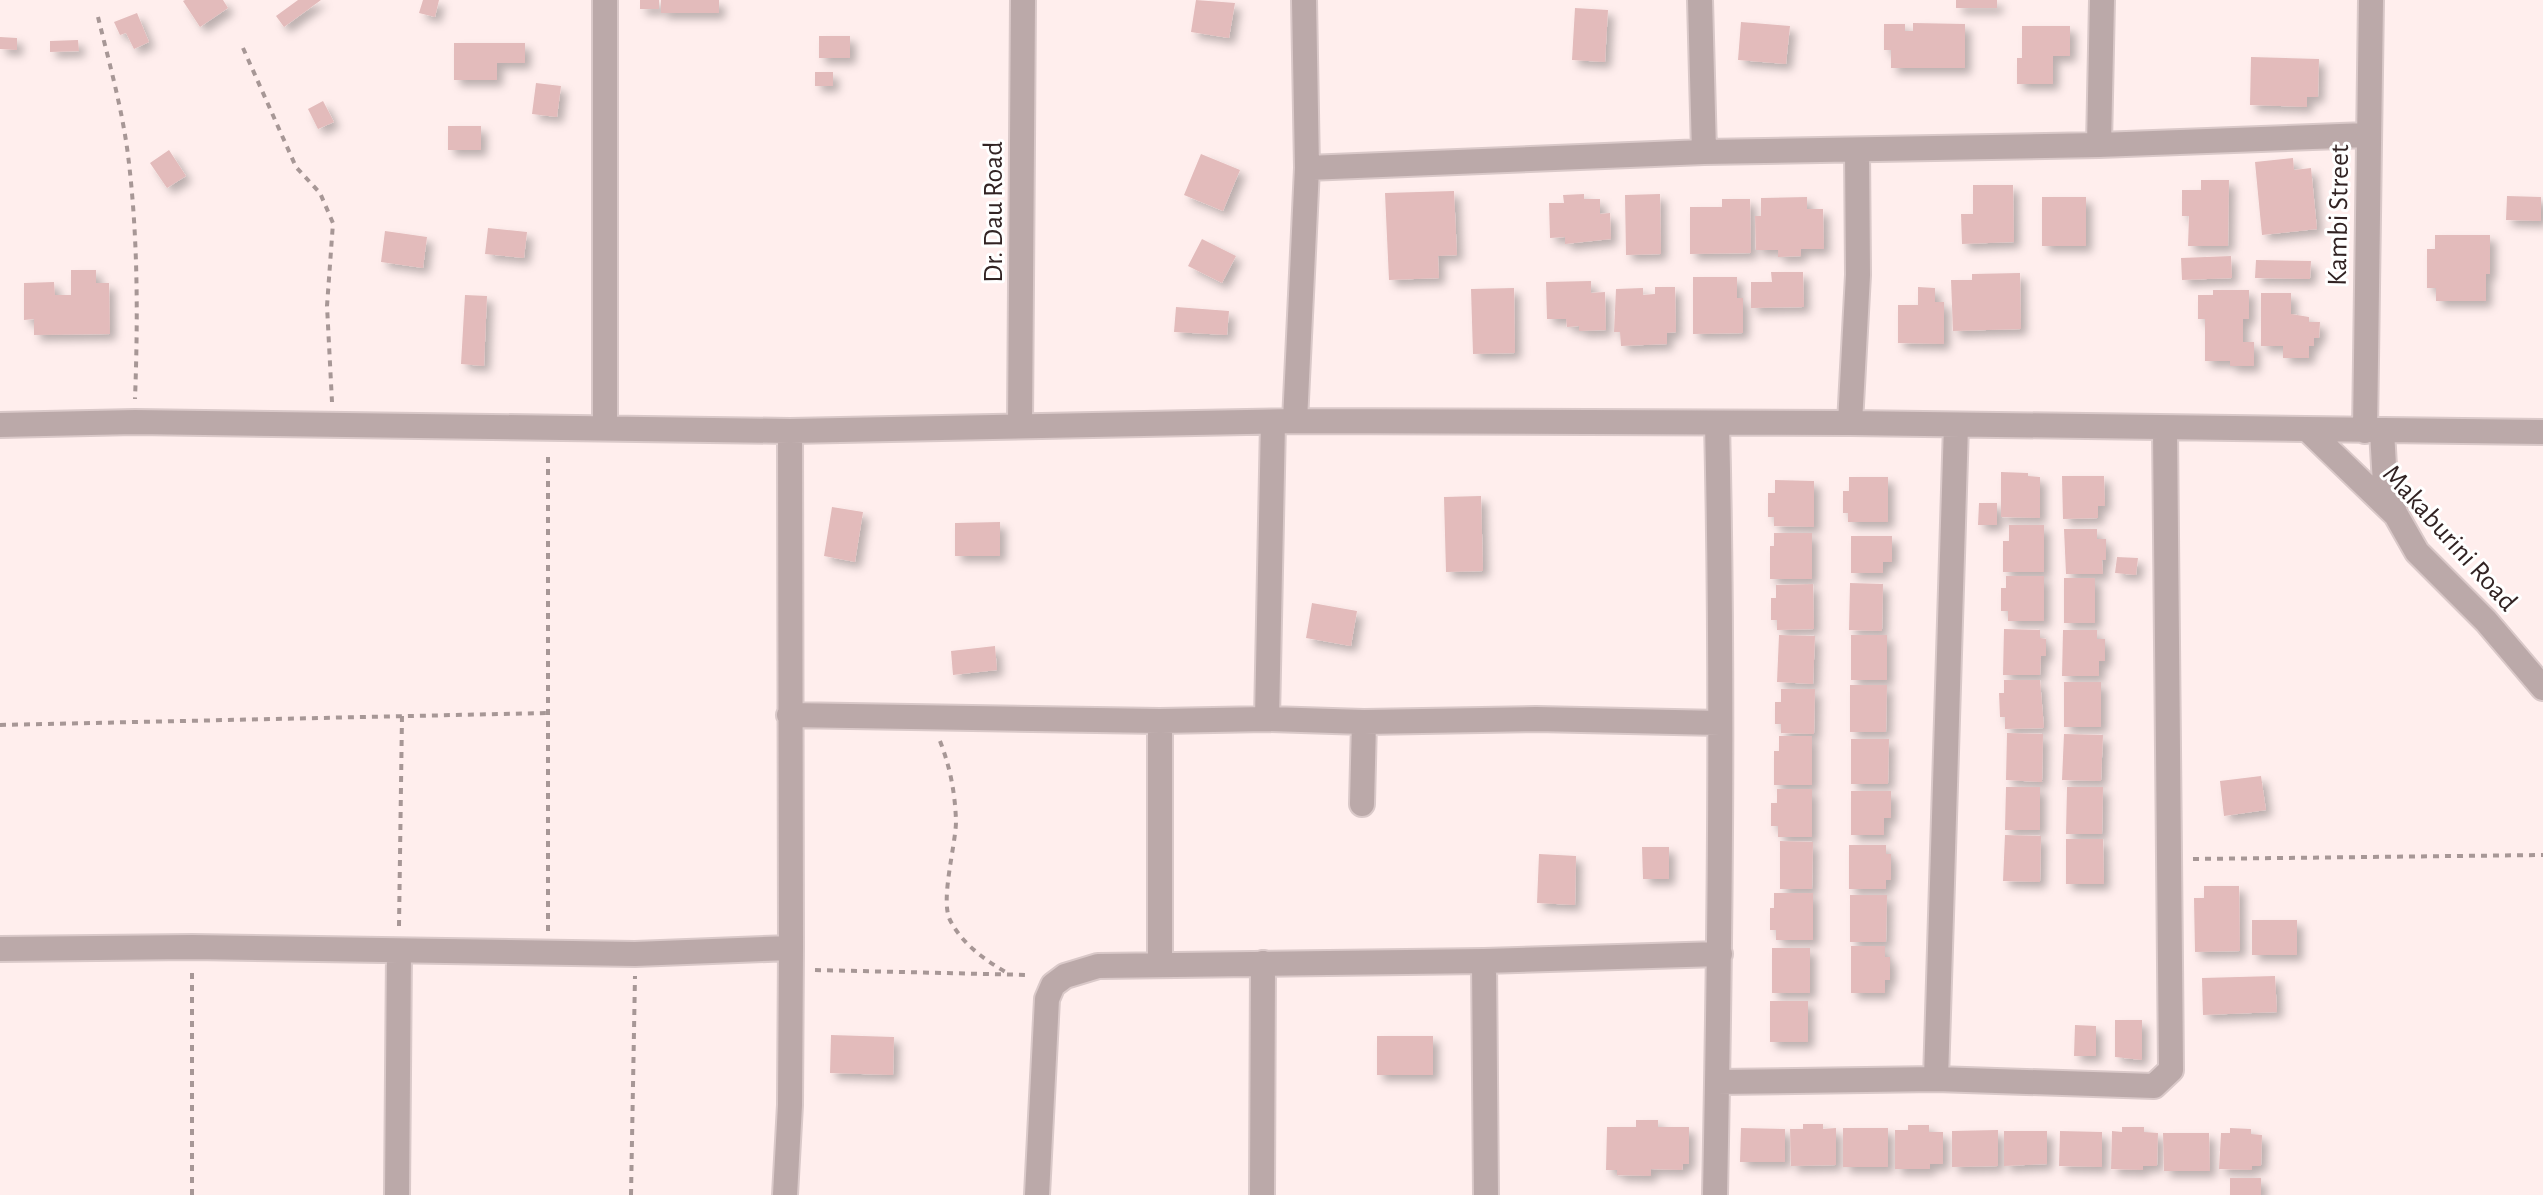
<svg xmlns="http://www.w3.org/2000/svg" width="2543" height="1195" viewBox="0 0 2543 1195" font-family="'Alegreya Sans',sans-serif">
	<defs>
		<filter id="shadow"><feDropShadow dx="6" dy="6" stdDeviation="4" flood-color="#0004"/></filter>
	</defs>
	<rect width="100%" height="100%" fill="#ffeeed"/>
	<path fill="#e3bbbb" filter="url(#shadow)" d="M185 0H223L228 8 200 27 183 1Z
		M298 0H321L284 27 276 16Z
		M423 0H439L435 17 419 13Z
		M640 0H659V9H640Z
		M661 0H719V13H661Z
		M1196 0 1235 3 1229 38 1191 32Z
		M1956 0H1997V8H1956Z
		M1575 8 1608 10 1605 62 1572 60Z
		M137 13 149 42 134 49 126 33 120 35 114 22Z
		M1741 22 1790 26 1786 64 1738 60Z
		M1913 23 1965 24V68H1891V50H1884V24H1905V31H1913Z
		M2022 26H2070V56H2053V84H2017V58H2022Z
		M819 36H850V58H819Z
		M0 37 17 38V50L0 49Z
		M78 40 79 51 50 52V41Z
		M454 43H525V63H497V80H454Z
		M2251 57 2319 59 2318 97H2307V107L2250 105Z
		M815 72H833V86H815Z
		M536 83 561 86 557 117 532 114Z
		M323 101 334 122 318 129 308 109Z
		M448 126H481V150H448Z
		M169 150 186 176 167 188 150 163Z
		M1201 154 1240 170 1223 211 1184 195Z
		M2293 158 2294 170 2311 168 2317 229 2262 235 2255 162Z
		M2201 180H2229L2228 246H2188L2189 216H2182V190H2201Z
		M1973 185H2013L2014 242 1962 244 1961 214H1973Z
		M1454 191 1457 255 1438 256 1439 278 1389 280 1385 193Z
		M1584 194V199H1600V214L1610 213 1611 239 1565 244V237L1550 238 1549 203H1564L1563 195Z
		M1660 194 1661 254 1626 255 1625 195Z
		M2507 196 2541 197V221L2506 220Z
		M1807 197V209H1823L1824 249H1801V256L1778 257V250H1756L1755 216H1761V198Z
		M2042 197H2086V246H2042Z
		M1722 199H1750L1751 253 1690 254V207H1722Z
		M488 228 527 232 524 258 485 254Z
		M385 231 427 237 423 268 381 262Z
		M2435 235H2490V274H2486V301H2436V288H2427V249H2435Z
		M1202 239 1236 256 1222 283 1188 266Z
		M2231 256 2232 278 2182 280 2181 258Z
		M2256 260 2311 261 2310 279 2255 278Z
		M71 270H96V283H109L110 334 34 335V319L24 320V283L54 282 55 295H71Z
		M1771 272H1803L1804 307 1751 308V282H1772Z
		M2020 273 2021 329 1953 331 1951 280H1972V274Z
		M1693 277H1737V298H1743V333L1693 334Z
		M1591 281V293L1605 292 1606 330 1579 331V326L1567 327 1566 319H1547L1546 282Z
		M1655 287H1675L1676 332 1667 333V344L1621 346 1620 332H1614L1616 289 1643 288V295L1655 294Z
		M1918 287 1935 288V302H1944V344L1898 343V305H1918Z
		M1514 288 1515 353 1473 354 1471 289Z
		M2213 290H2249V319H2243V342H2254V366H2230V361H2205V319H2198V295H2213Z
		M2261 293H2291V314L2309 317V322H2320L2319 338H2314V346H2309V358H2283V346H2261Z
		M465 295 487 296 484 366 461 364Z
		M1176 307 1229 311 1227 335 1174 332Z
		M2001 472 2028 473V476L2040 477V518L2001 517Z
		M2062 476H2104L2105 506H2098V518L2063 519Z
		M1849 477H1888V522H1848V513H1843V491H1849Z
		M1775 480 1814 481V527L1774 526V517H1768V493H1775Z
		M1481 496 1483 571 1446 572 1444 497Z
		M1979 503H1997V525H1978Z
		M832 507 863 512 855 562 824 556Z
		M1000 522V556H955V523Z
		M2009 525H2044V572H2003V541H2009Z
		M2064 529H2097V539H2106V560H2102L2103 574H2066Z
		M1774 533H1812V579H1770V546H1774Z
		M1851 536H1892V562H1883V573H1851Z
		M2117 557 2138 558 2136 575 2115 573Z
		M2006 576H2044V621H2008V611H2001V588H2006Z
		M2064 578H2095V623H2064Z
		M1850 583 1883 584 1882 631 1849 630Z
		M1813 584 1814 629 1777 630V620H1771V598H1776V585Z
		M1312 603 1357 611 1351 646 1306 638Z
		M2004 629 2040 630V638L2046 639V656H2041L2040 675H2003Z
		M2063 630H2097V639H2105V661H2099V676H2062Z
		M1779 635 1815 636 1813 684 1777 682Z
		M1851 635H1887V680H1851Z
		M995 646 997 670 953 675 951 651Z
		M2004 680H2040L2044 728 2005 729V717H2000L1999 693H2004Z
		M2064 682H2101V727H2064Z
		M1850 685H1887L1886 732H1850Z
		M1781 689H1815L1814 734 1781 733V724H1775V702H1781Z
		M2007 733 2043 734 2042 782 2006 780Z
		M2064 734 2103 735 2101 781 2062 780Z
		M1779 736H1812V785H1774V751H1779Z
		M1851 739H1889L1888 784H1851Z
		M2261 776 2266 810 2224 816 2220 781Z
		M2006 787H2040V830H2005Z
		M2067 787H2103L2102 834H2066Z
		M1777 789H1812V837H1778V826H1771V803H1777Z
		M1851 791H1891V818H1884V835H1851Z
		M2005 835 2041 836 2040 882 2003 881Z
		M2066 839H2103L2104 884H2066Z
		M1780 841 1813 842 1812 889H1780Z
		M1849 845H1886V854H1891V880H1886V889H1849Z
		M1642 847H1669V879H1643Z
		M1539 854 1576 856 1575 905 1537 903Z
		M2204 886H2239L2240 951 2195 952 2194 898H2204Z
		M1774 893H1813V940H1776V930H1770V908H1774Z
		M1850 895H1887L1886 942H1850Z
		M2252 920H2297V955H2252Z
		M1851 946H1885V957H1890V980H1885V993H1851Z
		M1772 948H1810V993H1772Z
		M2275 976 2277 1012 2203 1015 2202 978Z
		M1770 1001H1808V1042H1770Z
		M2115 1020H2142V1060L2115 1057Z
		M2075 1025 2096 1026V1056H2074Z
		M831 1035 894 1037 893 1075 830 1073Z
		M1377 1036H1433V1075H1377Z
		M1636 1120H1658V1127H1689V1164H1683L1682 1170 1651 1169V1176L1617 1175V1170H1606L1607 1127H1636Z
		M1803 1124H1823V1129L1836 1128V1165L1791 1166 1790 1129H1803Z
		M1908 1125H1929V1132H1943V1164H1930V1169H1895V1130H1908Z
		M2122 1127H2144V1132L2158 1133 2157 1166H2143V1170L2111 1169 2112 1131 2122 1132Z
		M1741 1128 1785 1129V1162H1740Z
		M1843 1128H1888V1167H1843Z
		M2230 1128 2251 1129V1134L2262 1135 2261 1166H2252V1170L2219 1169 2221 1133H2230Z
		M1998 1130V1166L1952 1167V1131Z
		M2004 1131H2047V1164L2004 1166Z
		M2060 1131 2102 1132V1167L2059 1166Z
		M2163 1133H2209L2210 1171H2164Z
		M2230 1178H2261V1195H2230Z"/>
	<g fill="none" stroke-linecap="round" stroke-linejoin="round">
		<defs>
			<path id="minor" d="M605 0V427
				M1700 0 1704 152
				M2099 145 2102 0
				M1307 168 1704 152 2099 145 2367 135
				M1295 421 1307 168 1304 0
				M1850 423 1858 275 1857 150
				M0 425 135 422 790 431 1295 421 1850 423 2543 432
				M1020 425 1023 0
				M2308 430 2396 515 2417 552 2486 621 2543 688
				M2365 431 2371 0
				M2382 431 2385 484 2394 509
				M789 715 1160 721
				M1267 719 1273 422
				M1362 804 1364 722
				M0 949 192 947 635 954 791 948
				M1484 961 1486 1195
				M1160 963V721L1267 719 1364 722 1536 719 1720 723
				M1936 1079 1956 425
				M1717 1082 1936 1079 2154 1086 2171 1070 2165 429
				M397 1195 399 951
				M785 1195 790 1105 791 948 790 431
				M1037 1195 1047 999 1053 985 1065 976 1098 966 1484 961 1720 954
				M1262 1195 1263 963
				M1715 1195C1720 938 1723 681 1717 423"/>
		</defs>
		<use href="#minor" stroke="#dac9c9" stroke-width="28"/>
		<path stroke="#a79796" stroke-width="4" stroke-dasharray="6 6" stroke-linecap="butt" d="M98 17C109 62 122 108 128 155 138 236 138 318 135 399
			M243 48 296 167 320 193 333 223 327 306 332 402
			M0 725 546 713
			M940 741C950 767 955 792 956 821 956 844 940 900 950 920 962 944 986 961 1009 974
			M2193 859 2543 855
			M399 926 402 716
			M548 931V452
			M815 970 1030 975
			M192 1195V970
			M631 1195 635 976"/>
		<use href="#minor" stroke="#bba9a9" stroke-width="24"/>
	</g>
	<g text-anchor="middle" stroke-width="6" stroke-linejoin="round" paint-order="stroke">
		<g font-size="28" fill="#322323" stroke="#fff">
			<text transform="translate(992 212) rotate(-90)" y="10">Dr. Dau Road</text>
			<text transform="translate(2337 215) rotate(-89)" y="10">Kambi Street</text>
			<text transform="translate(2451 537) rotate(48)" y="10">Makaburini Road</text>
		</g>
	</g>
</svg>
